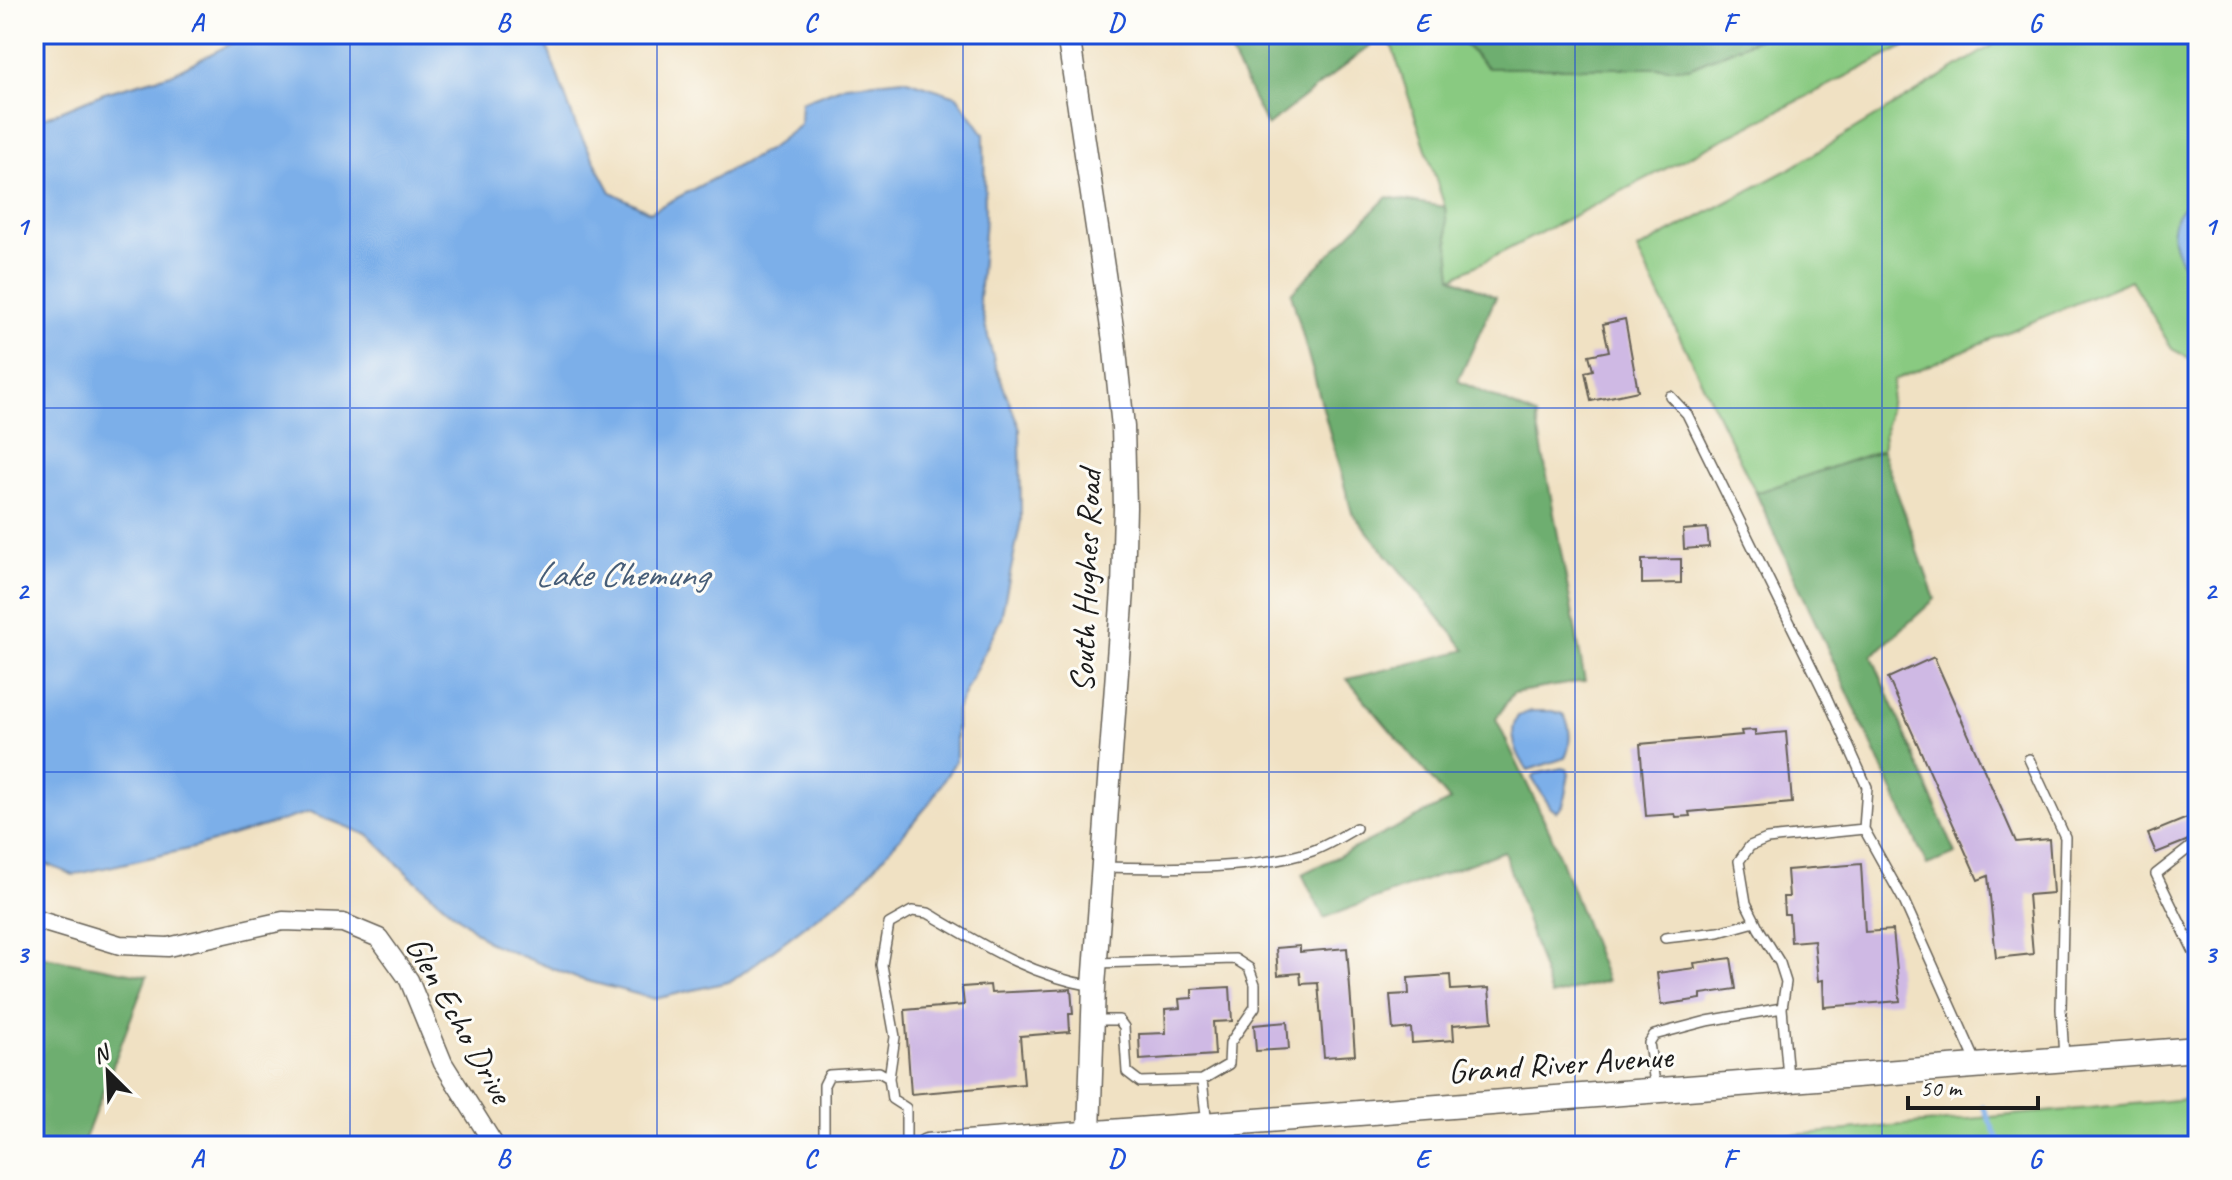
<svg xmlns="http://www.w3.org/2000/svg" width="2232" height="1180" viewBox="0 0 2232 1180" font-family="Caveat,sans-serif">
	<rect width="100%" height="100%" fill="#fdfcf7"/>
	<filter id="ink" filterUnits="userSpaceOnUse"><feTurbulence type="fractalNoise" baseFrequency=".0125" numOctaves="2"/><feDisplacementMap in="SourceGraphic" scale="16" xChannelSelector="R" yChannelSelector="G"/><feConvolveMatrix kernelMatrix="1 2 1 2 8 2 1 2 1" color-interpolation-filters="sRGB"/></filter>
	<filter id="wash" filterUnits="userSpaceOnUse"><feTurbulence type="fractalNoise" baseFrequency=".006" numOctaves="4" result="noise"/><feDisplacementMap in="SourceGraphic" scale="32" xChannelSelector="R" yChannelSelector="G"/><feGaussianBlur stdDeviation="1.8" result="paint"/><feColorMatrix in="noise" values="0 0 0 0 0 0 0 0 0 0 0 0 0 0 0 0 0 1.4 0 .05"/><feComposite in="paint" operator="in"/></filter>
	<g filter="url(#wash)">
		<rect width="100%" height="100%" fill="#f0e1c3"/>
		<path fill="#89ca81" stroke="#52734e" stroke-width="2" d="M1388 34H1454L1488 68H1689L1769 34H1929L1452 278 1445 207Z
			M2011 34H2198V196L2195 197 2187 272 2198 284V363L2172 349 2131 280 1894 380 1882 450 1756 493 1637 250 1791 168Z
			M2187 1099 2198 1146H1675Z"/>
		<path fill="#6eae6f" stroke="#456546" stroke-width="2" d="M1221 34H1385L1267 126Z
			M1454 34H1769L1689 68H1488Z
			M1387 197 1445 207 1452 277 1496 297 1458 381 1536 416 1585 681 1513 693 1496 719 1550 832 1607 981 1551 996 1504 851 1324 918 1302 874 1450 801 1347 679 1466 650 1352 513 1291 293Z
			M1882 450 1935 599 1872 656 1956 854 1927 865 1756 493Z
			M34 955 147 976 83 1144 34 1146Z"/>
		<path fill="#7cafe9" stroke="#4c6682" stroke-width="2" d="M250 34H536L547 46 576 126 611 192 650 212 768 150 800 125 801 102 846 85 904 79 957 96 984 134 985 219 979 300 995 365 1020 429 1021 521 1001 618 956 710V760L930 803 859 885 732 981 655 999 576 978 489 943 410 876 370 836 310 812 193 848 73 875 34 859V122L104 93 171 74Z
			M2198 196V284C2172 255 2157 220 2198 196Z
			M1531 711H1552L1563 714C1572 726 1571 746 1565 758L1528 770C1517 756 1507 732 1518 716Z
			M1562 768 1567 769 1569 774 1563 806 1557 812 1551 808 1532 778 1535 774Z"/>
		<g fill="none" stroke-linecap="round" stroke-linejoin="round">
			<path stroke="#7cafe9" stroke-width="5" d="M1983 1106 2001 1146"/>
		</g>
		<g id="blocks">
			<path fill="#cfb9e4" d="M1625 319 1638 391 1591 401 1585 372 1593 370 1589 355 1609 351 1603 324Z
				M1707 528 1709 547 1684 549 1683 530Z
				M1681 559V583L1642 584V560Z
				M1934 657 2016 842 2049 839 2053 893 2028 895 2033 954 1996 958 1988 876 1978 880 1888 678Z
				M1755 730V735L1786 732 1792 803 1689 812 1690 816 1676 817 1675 814 1646 816 1640 744 1742 735 1741 731Z
				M2187 818 2194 835 2186 841 2156 853 2148 834Z
				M1861 864 1865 932 1893 930 1900 1001 1824 1007 1823 980 1818 981 1814 940 1791 942 1789 914H1784L1783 897H1789L1787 870Z
				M1300 946V952L1347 948 1355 1055 1324 1057 1318 983 1301 984 1300 973 1278 975 1276 948Z
				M1731 958 1736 989 1701 994V999L1661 1005 1657 973 1695 968 1694 963Z
				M1450 975 1451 990 1489 988 1492 1022 1453 1025 1454 1040 1412 1043 1411 1028 1393 1030 1390 995 1409 994 1408 978Z
				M990 985 991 993 1071 989 1073 1014H1069L1070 1032 1020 1036 1024 1084 911 1094 905 1010 964 1005 962 987Z
				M1230 987 1232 1021 1213 1022 1215 1055 1140 1060 1139 1034 1166 1033 1165 1009 1180 1008 1179 999 1192 998V989Z
				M1287 1022 1289 1049 1256 1051 1254 1025Z"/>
		</g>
	</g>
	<g filter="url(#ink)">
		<use href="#blocks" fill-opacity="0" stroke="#666156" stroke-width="2"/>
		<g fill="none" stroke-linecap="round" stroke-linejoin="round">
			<defs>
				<path id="service" d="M1670 396 1687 414 1826 696 1867 787 1864 829 1904 901 1978 1066
					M2029 759 2065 837 2061 1009 2064 1057
					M2198 841 2156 874 2198 960
					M1104 867C1164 868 1255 871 1312 851 1328 845 1341 837 1356 828
					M1665 938 1719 932 1755 922
					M1096 963 1235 959 1249 968 1255 984V1007L1230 1043 1229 1064 1202 1080 1207 1124
					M1095 1020H1119L1124 1027 1127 1072 1140 1082 1202 1080
					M1788 1077 1782 1008 1786 982 1780 963 1759 929 1746 903 1739 861 1750 846 1767 839 1864 829
					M889 1078 895 1037 882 965 889 924 912 911 928 913C981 944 1031 976 1093 986
					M1656 1090 1649 1043 1654 1035 1707 1021 1782 1008
					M824 1146V1085L829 1075 879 1072 889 1078 892 1099 906 1108V1146"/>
				<path id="minor" d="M34 919 120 945 168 947 283 921 343 923 379 938 409 980 443 1063 495 1146"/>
				<path id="tertiary" d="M1068 34 1114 341 1123 427 1125 507 1123 590 1094 986 1089 1132"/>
				<path id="secondary" d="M927 1146 2198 1049"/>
			</defs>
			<use href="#service" stroke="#666156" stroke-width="12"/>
			<use href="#minor" stroke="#666156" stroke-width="21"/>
			<use href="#tertiary" stroke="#666156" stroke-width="25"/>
			<use href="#secondary" stroke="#666156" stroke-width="27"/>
			<use href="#service" stroke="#fff" stroke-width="9"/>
			<use href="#minor" stroke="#fff" stroke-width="18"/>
			<use href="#tertiary" stroke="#fff" stroke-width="22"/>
			<use href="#secondary" stroke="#fff" stroke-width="24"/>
		</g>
	</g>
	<path fill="none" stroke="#1d4ed8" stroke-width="2" stroke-opacity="0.55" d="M350 34V1146M657 34V1146M963 34V1146M1269 34V1146M1575 34V1146M1882 34V1146M34 408H2198M34 772H2198"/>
	<g text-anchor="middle" stroke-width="6" stroke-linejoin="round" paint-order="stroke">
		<g font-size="34" fill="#1c1c1c" stroke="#fdfcf7">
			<text transform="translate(1085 581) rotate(-88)" y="12">South Hughes Road</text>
			<text transform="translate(460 1019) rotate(61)" y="12">Glen Echo Drive</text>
			<text transform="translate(1560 1063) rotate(-4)" y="12">Grand River Avenue</text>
		</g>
		<g font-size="36" font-style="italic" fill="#475e78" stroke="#fdfcf7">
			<text x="621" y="586">Lake Chemung</text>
		</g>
	</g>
	<rect width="2232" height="1180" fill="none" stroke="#fdfcf7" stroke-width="88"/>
	<g transform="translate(108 1072) rotate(336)" stroke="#fdfcf7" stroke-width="6" paint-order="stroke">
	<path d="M0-6L14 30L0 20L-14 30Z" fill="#1c1c1c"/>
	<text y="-12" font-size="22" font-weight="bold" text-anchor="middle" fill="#1c1c1c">N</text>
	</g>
	<path d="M1908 1096v12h130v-12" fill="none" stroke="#1c1c1c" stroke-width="4"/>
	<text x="1920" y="1096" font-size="24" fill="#1c1c1c" stroke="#fdfcf7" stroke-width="6" paint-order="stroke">50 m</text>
	<rect x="44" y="44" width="2144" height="1092" fill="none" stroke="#1d4ed8" stroke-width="3"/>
	<g font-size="26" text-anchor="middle" font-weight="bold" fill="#1d4ed8">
		<text x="197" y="31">A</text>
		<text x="503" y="31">B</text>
		<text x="810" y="31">C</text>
		<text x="1116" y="31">D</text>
		<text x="1422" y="31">E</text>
		<text x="1729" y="31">F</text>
		<text x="2035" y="31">G</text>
		<text x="22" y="235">1</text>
		<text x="2210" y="235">1</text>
		<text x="22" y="599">2</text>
		<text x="2210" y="599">2</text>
		<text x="22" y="963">3</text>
		<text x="2210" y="963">3</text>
		<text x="197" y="1167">A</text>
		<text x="503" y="1167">B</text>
		<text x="810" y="1167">C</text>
		<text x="1116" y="1167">D</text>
		<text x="1422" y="1167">E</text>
		<text x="1729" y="1167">F</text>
		<text x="2035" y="1167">G</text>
	</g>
</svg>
